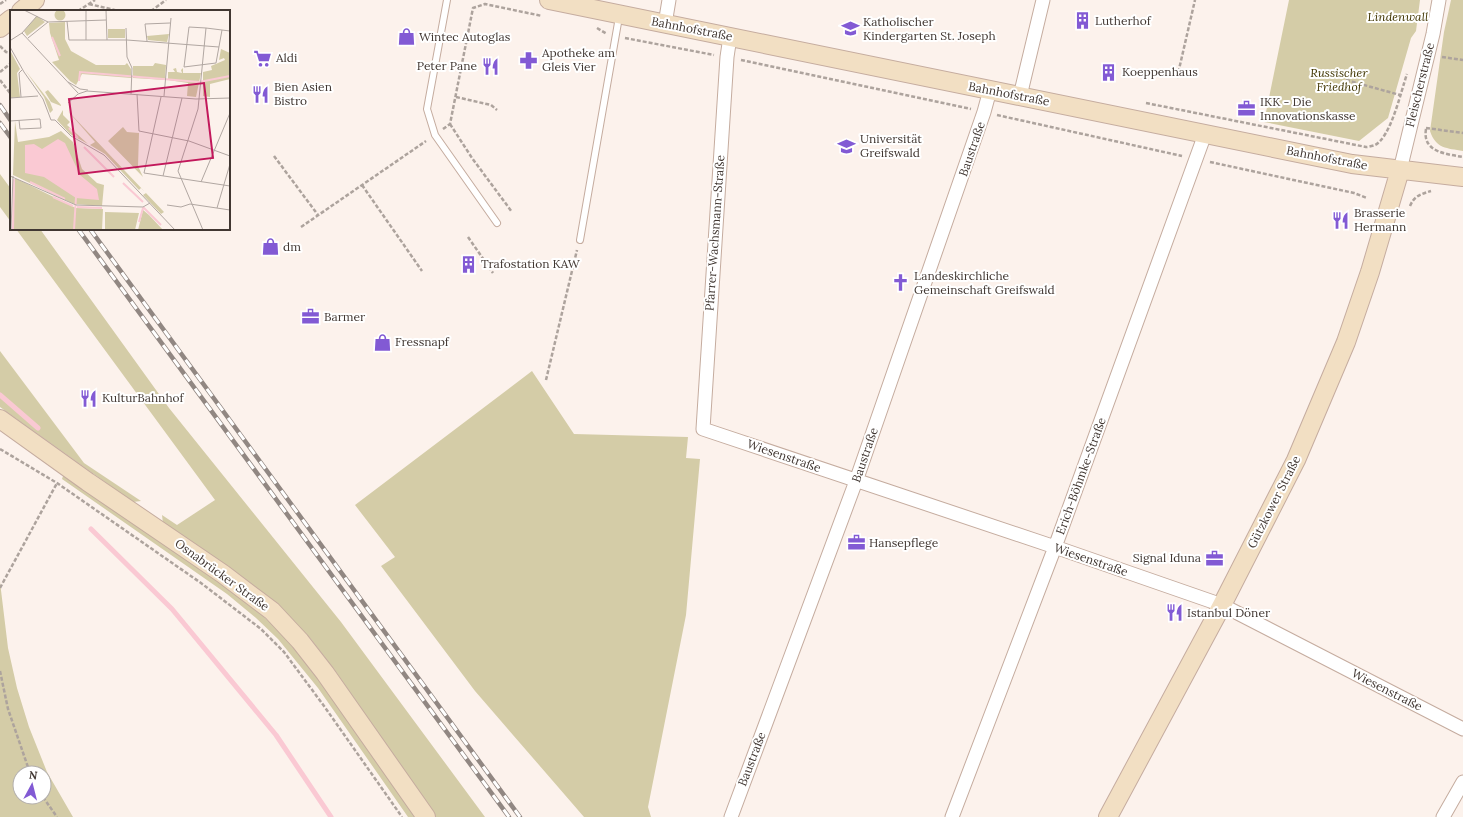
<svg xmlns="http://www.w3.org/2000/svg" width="1463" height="817" viewBox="0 0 1463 817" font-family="Lora,serif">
	<rect width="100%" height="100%" fill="#fcf2ec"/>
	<path fill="#d4cca7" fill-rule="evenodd" d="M1289 0H1420L1416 31 1411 38 1388 118 1359 141 1264 122Z
		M1451 0H1463V151C1447 148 1436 149 1430 131L1444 32Z
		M0 174 11 189V222L0 207Z
		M16 229H40L169 408 341 622 485 817H436L336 672 310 638 296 624 163 524 162 515 177 525 215 500Z
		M0 351 84 463 141 501 133 502 0 407Z
		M532 371 574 434 688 437 686 458 700 459 686 615 648 807 651 817H584L475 691 381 566 395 557 355 505Z
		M64 473 245 600 275 627 298 651 416 817H408L318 688 278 639 256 618 227 594 62 479Z
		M0 582 8 648 17 688 29 727 47 772 73 817H0ZM20 773H44V797H20Z"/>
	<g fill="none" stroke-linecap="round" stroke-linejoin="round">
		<path stroke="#fac9d3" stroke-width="5" d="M0 395 38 428
			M91 529 172 609 276 735 331 817"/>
		<defs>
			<path id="lane" d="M447 0 427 109 435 135 497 223
				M580 240 619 17"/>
			<path id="street" d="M665 24 669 0
				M730 37 727 57 703 429 1055 547 1222 605 1463 729
				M1020 96 1043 0
				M1400 170 1433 34 1439 0
				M731 817 856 481 984 112 990 90
				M952 817 1055 547 1205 134
				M1443 817 1463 782"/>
			<path id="secondary" d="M549 0 1352 164 1463 177
				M21 11 35 0
				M0 28 11 19
				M0 419 88 482 223 574 272 611 300 641 325 673 426 817
				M1108 817 1222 605 1296 460 1346 342 1370 272 1400 170"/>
		</defs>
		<use href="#lane" stroke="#c5ac9f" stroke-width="8"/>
		<use href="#street" stroke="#c5ac9f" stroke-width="15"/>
		<use href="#secondary" stroke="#c5ac9f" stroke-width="20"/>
		<path stroke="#ada39d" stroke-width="2.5" stroke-dasharray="4 2" stroke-linecap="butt" d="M0 4 6 0
			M89 4 119 11
			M78 11 95 0
			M151 11 166 0
			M597 28 607 34
			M625 38 714 55
			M0 46 6 52 11 53
			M1442 57 1463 60
			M741 60 971 109
			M0 72 11 63
			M1177 78 1195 0
			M0 80 10 93
			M1346 80 1400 95
			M456 97 491 105 497 110
			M1146 103 1366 147C1368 147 1372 146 1375 145 1391 137 1401 91 1407 74
			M997 115 1182 156
			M450 124 472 158 512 212
			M1426 128 1463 133
			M443 129 450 124 473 8 485 4 542 16
			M1426 129C1422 152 1446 154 1463 157
			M274 156 318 215
			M1210 162 1354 193 1367 198
			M362 185 422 271
			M1410 206C1414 196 1421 194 1431 191
			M301 227 426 141
			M468 237 493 273
			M546 380 577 250
			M0 449 57 483 201 583 261 629 284 652 324 706 402 817
			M0 588 57 483
			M0 671 8 709 30 773
			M43 797 57 817"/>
		<use href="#lane" stroke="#fff" stroke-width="6"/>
		<use href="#street" stroke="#fff" stroke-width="13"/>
		<use href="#secondary" stroke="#f2dfc3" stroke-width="18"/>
		<defs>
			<path id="rail" d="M0 105 11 121
				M0 123 11 138
				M78 229 509 817
				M90 229 520 817"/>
		</defs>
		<use href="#rail" stroke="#918782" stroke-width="4.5"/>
		<use href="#rail" stroke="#fff" stroke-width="3" stroke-dasharray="9" stroke-linecap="butt"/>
	</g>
	<defs>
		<symbol id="building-bare" viewBox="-9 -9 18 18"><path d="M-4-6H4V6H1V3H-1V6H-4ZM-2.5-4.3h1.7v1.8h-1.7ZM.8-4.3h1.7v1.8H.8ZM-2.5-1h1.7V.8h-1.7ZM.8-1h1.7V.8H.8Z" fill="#825ad4" stroke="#fff" stroke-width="2.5" paint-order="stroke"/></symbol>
		<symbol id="school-bare" viewBox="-9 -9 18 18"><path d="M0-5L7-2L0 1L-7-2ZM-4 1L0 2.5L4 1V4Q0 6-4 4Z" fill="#825ad4" stroke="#fff" stroke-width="2.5" paint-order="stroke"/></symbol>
		<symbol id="shop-bare" viewBox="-9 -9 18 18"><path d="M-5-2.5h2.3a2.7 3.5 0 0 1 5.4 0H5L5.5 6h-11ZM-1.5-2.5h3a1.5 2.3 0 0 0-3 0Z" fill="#825ad4" stroke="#fff" stroke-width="2.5" paint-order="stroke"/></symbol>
		<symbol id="supermarket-bare" viewBox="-9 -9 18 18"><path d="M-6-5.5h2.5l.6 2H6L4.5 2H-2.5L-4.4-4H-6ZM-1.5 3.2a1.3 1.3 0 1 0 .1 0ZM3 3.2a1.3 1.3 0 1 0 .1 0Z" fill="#825ad4" stroke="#fff" stroke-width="2.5" paint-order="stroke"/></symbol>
		<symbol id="pharmacy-bare" viewBox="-9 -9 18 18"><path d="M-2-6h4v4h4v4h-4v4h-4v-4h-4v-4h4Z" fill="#825ad4" stroke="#fff" stroke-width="2.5" paint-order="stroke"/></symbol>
		<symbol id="restaurant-bare" viewBox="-9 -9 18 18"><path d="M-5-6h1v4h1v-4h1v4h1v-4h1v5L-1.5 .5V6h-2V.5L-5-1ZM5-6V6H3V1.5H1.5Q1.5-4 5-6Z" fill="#825ad4" stroke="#fff" stroke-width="2.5" paint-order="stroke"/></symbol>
		<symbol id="office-bare" viewBox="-9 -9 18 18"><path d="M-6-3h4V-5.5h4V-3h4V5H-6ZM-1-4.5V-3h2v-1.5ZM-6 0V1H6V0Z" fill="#825ad4" stroke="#fff" stroke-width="2.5" paint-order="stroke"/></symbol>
		<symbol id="university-bare" viewBox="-9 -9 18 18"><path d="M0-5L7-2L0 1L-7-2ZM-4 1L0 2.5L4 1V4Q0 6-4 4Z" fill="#825ad4" stroke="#fff" stroke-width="2.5" paint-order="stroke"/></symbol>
		<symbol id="church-bare" viewBox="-9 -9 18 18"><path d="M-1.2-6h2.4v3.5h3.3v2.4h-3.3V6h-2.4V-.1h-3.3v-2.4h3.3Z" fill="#825ad4" stroke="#fff" stroke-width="2.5" paint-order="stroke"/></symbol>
	</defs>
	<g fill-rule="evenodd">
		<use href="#building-bare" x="1070" y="8" width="25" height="25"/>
		<use href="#school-bare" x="838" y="16" width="25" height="25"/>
		<use href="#shop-bare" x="394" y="24" width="25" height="25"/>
		<use href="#supermarket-bare" x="250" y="46" width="25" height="25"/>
		<use href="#pharmacy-bare" x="516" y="48" width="25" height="25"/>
		<use href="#restaurant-bare" x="478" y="54" width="25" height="25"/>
		<use href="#building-bare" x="1096" y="60" width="25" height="25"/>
		<use href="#restaurant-bare" x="248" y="82" width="25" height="25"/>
		<use href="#office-bare" x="1234" y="96" width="25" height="25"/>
		<use href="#university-bare" x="834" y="134" width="25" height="25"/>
		<use href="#restaurant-bare" x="1328" y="208" width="25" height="25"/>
		<use href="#shop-bare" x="258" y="234" width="25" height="25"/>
		<use href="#building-bare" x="456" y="252" width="25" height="25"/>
		<use href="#church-bare" x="888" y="270" width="25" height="25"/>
		<use href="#office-bare" x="298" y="304" width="25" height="25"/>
		<use href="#shop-bare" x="370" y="330" width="25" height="25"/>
		<use href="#restaurant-bare" x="76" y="386" width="25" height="25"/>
		<use href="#office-bare" x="844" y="530" width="25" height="25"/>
		<use href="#office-bare" x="1202" y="546" width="25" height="25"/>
		<use href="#restaurant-bare" x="1162" y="600" width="25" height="25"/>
	</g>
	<g text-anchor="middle" stroke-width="4" stroke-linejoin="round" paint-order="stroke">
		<g font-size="12" font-style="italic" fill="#403500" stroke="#fff">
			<text x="1398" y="21">Lindenwall</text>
			<text x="1339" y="77">Russischer<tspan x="1339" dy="14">Friedhof</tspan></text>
		</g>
		<g font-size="12" fill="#413732" stroke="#fff" text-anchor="start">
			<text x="1095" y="25">Lutherhof</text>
			<text x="863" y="26">Katholischer<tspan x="863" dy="14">Kindergarten St. Joseph</tspan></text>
			<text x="419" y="41">Wintec Autoglas</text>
			<text x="542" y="57">Apotheke am<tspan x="542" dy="14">Gleis Vier</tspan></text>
			<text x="276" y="62">Aldi</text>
			<text x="477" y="70" text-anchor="end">Peter Pane</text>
			<text x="1122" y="76">Koeppenhaus</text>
			<text x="274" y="91">Bien Asien<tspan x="274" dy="14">Bistro</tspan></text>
			<text x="1260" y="106">IKK - Die<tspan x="1260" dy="14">Innovationskasse</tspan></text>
			<text x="860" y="143">Universität<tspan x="860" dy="14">Greifswald</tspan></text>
			<text x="1354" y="217">Brasserie<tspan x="1354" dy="14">Hermann</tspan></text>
			<text x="283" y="251">dm</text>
			<text x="481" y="268">Trafostation KAW</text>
			<text x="914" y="280">Landeskirchliche<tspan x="914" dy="14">Gemeinschaft Greifswald</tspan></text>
			<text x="324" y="321">Barmer</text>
			<text x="395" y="346">Fressnapf</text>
			<text x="102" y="402">KulturBahnhof</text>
			<text x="869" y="547">Hansepflege</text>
			<text x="1201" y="562" text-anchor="end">Signal Iduna</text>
			<text x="1187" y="617">Istanbul Döner</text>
		</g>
		<g font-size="12" fill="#413732" stroke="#fff">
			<text transform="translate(692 29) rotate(11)" y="4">Bahnhofstraße</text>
			<text transform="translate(1420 85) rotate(-76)" y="4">Fleischerstraße</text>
			<text transform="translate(1009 94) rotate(11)" y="4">Bahnhofstraße</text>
			<text transform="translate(972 149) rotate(-71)" y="4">Baustraße</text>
			<text transform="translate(1327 158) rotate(11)" y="4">Bahnhofstraße</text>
			<text transform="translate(715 233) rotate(-86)" y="4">Pfarrer-Wachsmann-Straße</text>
			<text transform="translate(865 455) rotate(-71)" y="4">Baustraße</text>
			<text transform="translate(784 456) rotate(19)" y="4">Wiesenstraße</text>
			<text transform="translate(1081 476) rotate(-70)" y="4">Erich-Böhmke-Straße</text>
			<text transform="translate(1274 502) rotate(-63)" y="4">Gützkower Straße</text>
			<text transform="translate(1091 560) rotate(19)" y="4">Wiesenstraße</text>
			<text transform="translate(222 575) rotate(36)" y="4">Osnabrücker Straße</text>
			<text transform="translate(1387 690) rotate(27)" y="4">Wiesenstraße</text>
			<text transform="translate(752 759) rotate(-69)" y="4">Baustraße</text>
		</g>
	</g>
	<g transform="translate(10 10)">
		<rect width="220" height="220" fill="#fcf2ec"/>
		<path d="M44.5 5a5.5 5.5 0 1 1 11 0a5.5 5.5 0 1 1-11 0ZM27 6 35 12 17 26 14 21ZM55 12V29L61 41 86 55H115L117 53 121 59V68L72 64 66 75 60 71 42 52 49 50 40 23 39 13ZM98 19H115V28H98ZM159 24 157 32 138 30 137 26ZM211 39 220 43V69L200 74V87L193 86V62L202 60 201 56 215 50 214 48 209 50ZM1 42 10 59 7 63 10 87 0 88ZM145 53 156 55 155 70 123 68V56H143ZM166 58 167 62 172 63 171 60 173 58V63H191L186 87 177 86 178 73 158 70V62H165L163 59 166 58V62ZM15 60 40 92 43 100 40 103 34 87ZM38 80 51 95V96L41 92 35 82ZM53 100V105L60 112 57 115 78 134 60 124 47 110ZM57 100 154 202 151 204 133 185 136 183 131 178 129 180 95 144 80 135 85 132ZM5 111 8 132 39 127 51 121 63 132 72 159 87 173 94 175 92 196 64 194 3 165ZM113 117 117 122 129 123 128 156 133 167 98 131ZM5 168 66 198 93 199 92 220H3ZM133 200 139 205 153 220H128ZM95 202 129 203 125 220H95Z" fill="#d4cca7"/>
		<path d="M48 129 55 133 70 165 87 179 89 190 66 188 34 167 15 163V135L24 134 32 139Z" fill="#fac9d3"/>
		<path fill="none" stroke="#fac9d3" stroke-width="2" d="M42 27 50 46M69 71 70 62 189 72 220 66M59 118 68 128M74 137 104 167M20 172 55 189M113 173 133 192M43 187 63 196M67 197 92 198M133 197 151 215M129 212 133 198M3 220 4 169M64 220 66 187"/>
		<path fill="none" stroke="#b1a7a2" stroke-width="1" d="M14 0 38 12M76 0V30M96 0 97 30M57 11 59 30H117L209 37M116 18 117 47 122 58 121 84M212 20 206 53 174 57 179 17 196 18 220 21M12 23 68 83M18 28 38 12 96 10M1 30 12 23 27 6M137 31 135 14 160 13M0 37 14 62 33 89 41 110H45L61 126 94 145 165 220M58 72 70 79 78 80M127 84 129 121 179 131 220 146M154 86 161 8M11 87 9 63 12 60M151 87 134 163 220 176M0 88 28 86M58 93 68 84 77 81 186 89 220 88M0 111 29 109H30L31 118 10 119 9 110M0 166 66 195 133 197 140 193M153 166 172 88M191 172 220 103M157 195 171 197 180 194 220 200M207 198 220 154M1 220 3 166M193 220 168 161 188 99 196 18"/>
		<path fill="#c2185b" fill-opacity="0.15" stroke="#c2185b" stroke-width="2" d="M194 73 203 148 69 164 59 89Z"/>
		<rect width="220" height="220" fill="none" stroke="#413732" stroke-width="2"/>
	</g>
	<g transform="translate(32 785) rotate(7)"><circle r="19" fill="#ffffff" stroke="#b3afad"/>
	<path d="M0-3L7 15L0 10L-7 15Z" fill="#825ad4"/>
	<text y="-6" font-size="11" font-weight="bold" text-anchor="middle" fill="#413732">N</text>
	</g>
</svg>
